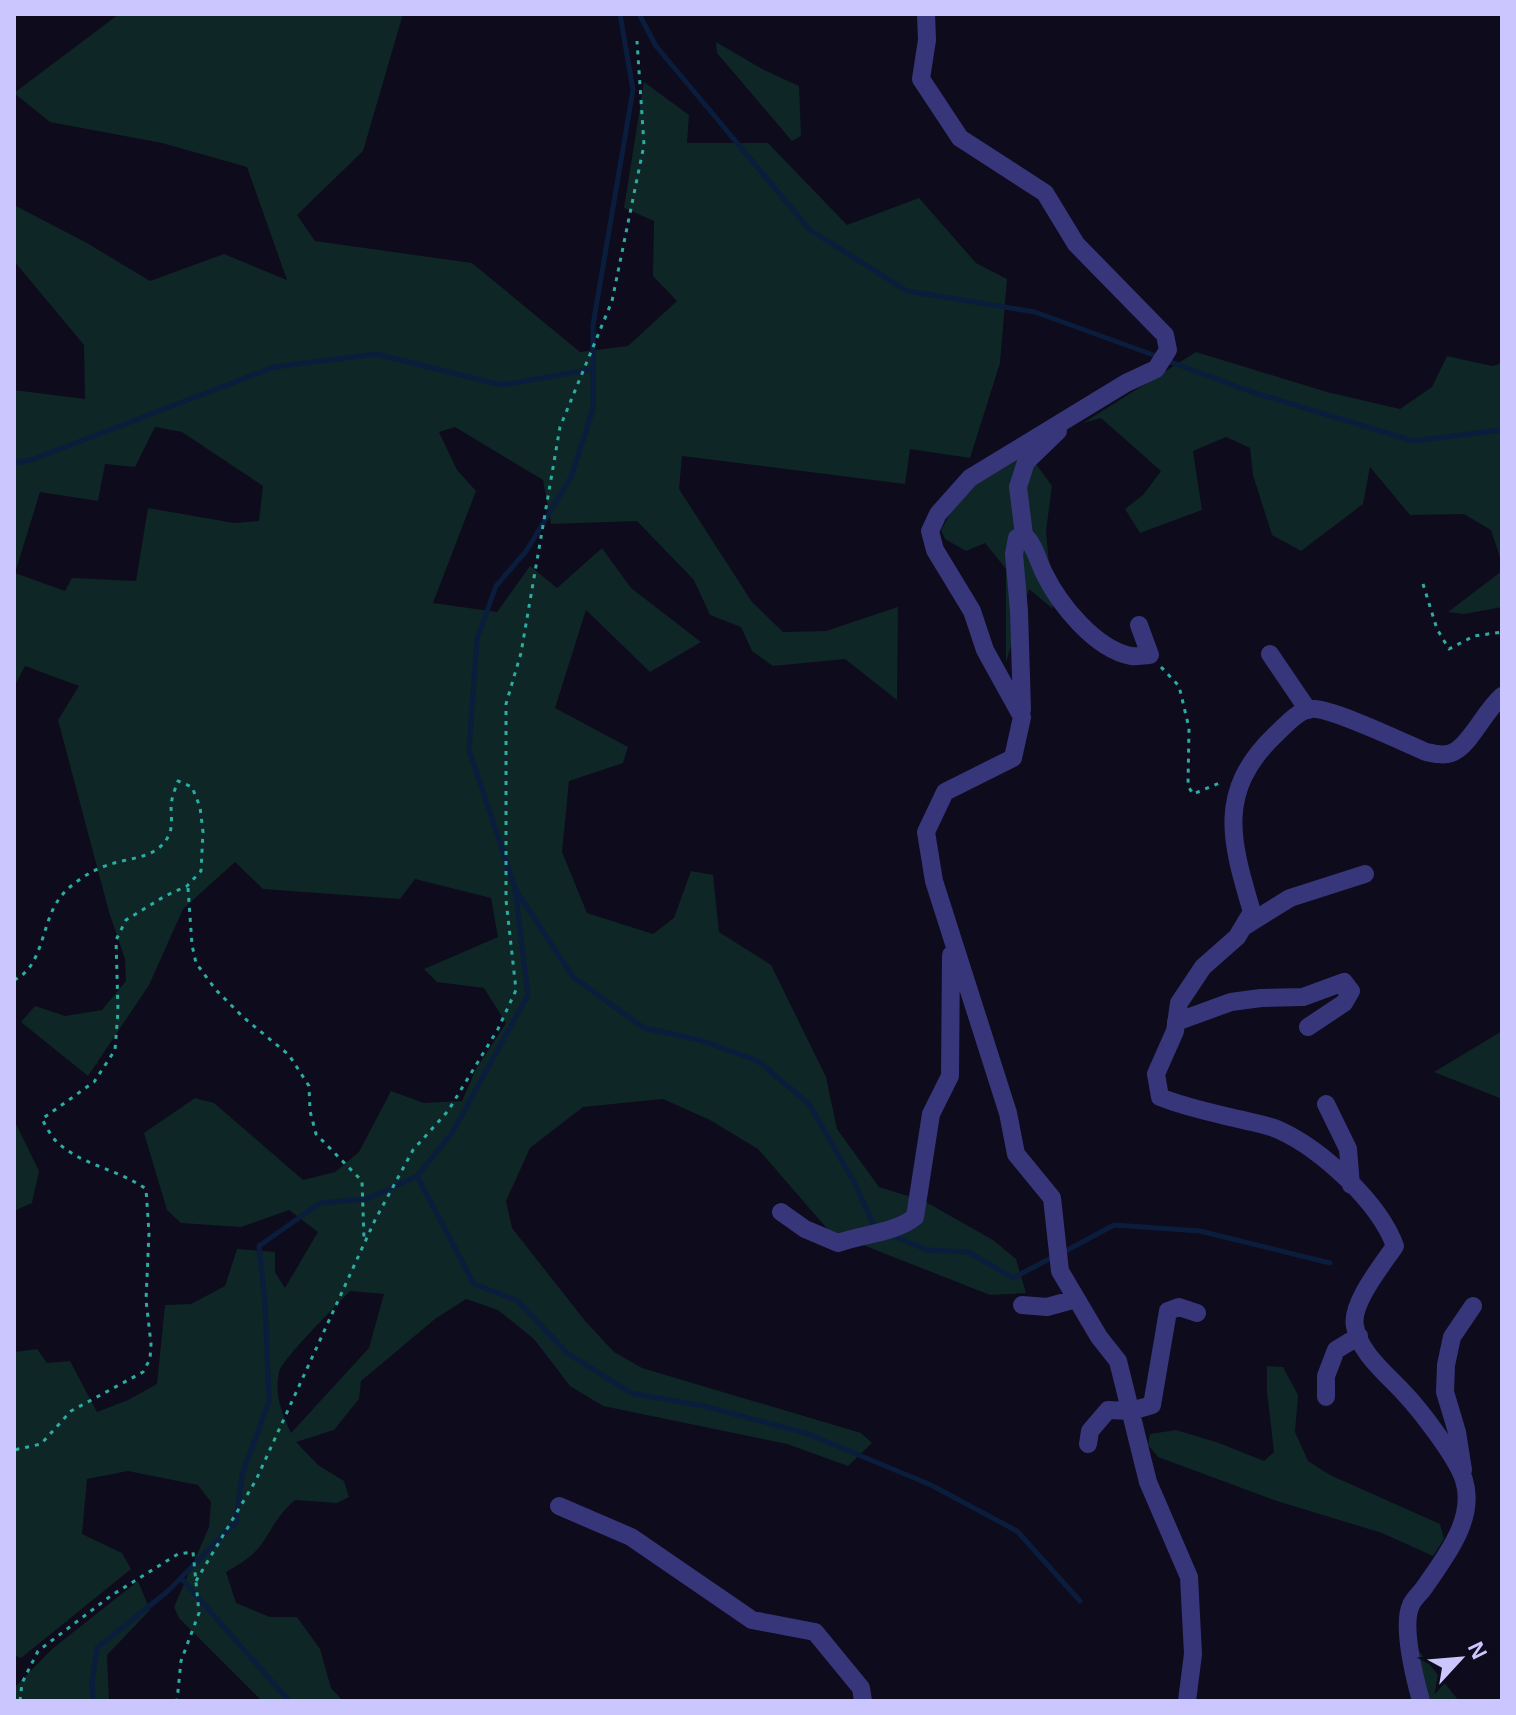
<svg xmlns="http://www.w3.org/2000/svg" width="1516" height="1715" viewBox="0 0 1516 1715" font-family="Arial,sans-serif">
	<rect width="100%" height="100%" fill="#0e0b1c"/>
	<path fill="#0e2625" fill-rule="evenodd" d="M119 14H403L363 151 297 215 315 241 472 263 580 352 628 346 677 301 653 276 654 221 624 208 644 82 689 115 687 143H768L847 225 919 198 976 263 1007 279 1000 363 970 458 910 449 905 484 682 456 679 489 752 602 783 632 826 631 898 607 897 700 845 659 773 666 752 651 741 627 710 615 694 580 637 521 551 524 543 480 455 427 439 432 457 470 476 491 433 603 497 612 530 566 557 588 602 548 631 588 701 642 650 672 586 610 555 708 628 747 623 763 569 781 562 852 587 913 653 934 674 918 691 871 713 875 719 932 771 965 826 1077 837 1129 879 1187 924 1201 993 1240 1016 1259 1026 1293 990 1295 830 1232 758 1149 710 1120 663 1099 583 1107 530 1148 506 1201 512 1228 586 1322 614 1352 642 1368 861 1433 872 1443 848 1466 787 1444 603 1406 570 1386 534 1339 498 1310 466 1299 435 1319 361 1381 359 1399 334 1430 296 1442 318 1465 344 1481 349 1497 337 1503 295 1500C277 1516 274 1526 261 1545 252 1557 239 1565 226 1572L236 1603 270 1617H297L320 1649 331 1688 343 1701H262L179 1618 174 1607 209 1527 211 1502 198 1485 128 1471 87 1479 82 1534 122 1553 131 1569 21 1658 14 1655V1352L37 1349 47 1363 70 1361 97 1412 128 1400 157 1384 165 1305 191 1304 225 1286 237 1249 275 1252V1272L285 1288 318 1232 289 1210 241 1227 181 1223 167 1210 144 1133 195 1098 214 1103 303 1180 335 1172 359 1152 391 1091 424 1103 462 1101 476 1069 506 1023 484 988 437 982 424 969 498 937 491 898 415 879 400 899 263 889 235 862 183 909 149 985 88 1076 21 1022 35 1006 65 1016 102 1010 126 981 125 959 109 912 58 720 79 686 25 666 14 687V390L85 399 84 345 14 261V205L87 243 150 281 224 254 287 280 247 167 162 143 50 122 14 93ZM155 427 182 432 263 486 259 521 234 523 148 508 136 581 72 578 65 591 15 573 40 492 98 501 105 464 135 467ZM350 1291 384 1294 369 1348 291 1433C282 1414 274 1394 279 1372 283 1358 337 1305 350 1291Z
		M716 42 764 70 799 86 801 136 792 141 717 53Z
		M1196 352 1327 392 1400 409 1432 387 1447 356 1492 366 1502 363V563L1491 530 1464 514 1410 515 1370 467 1363 504 1301 551 1272 535 1253 475 1250 448 1226 437 1193 451 1202 510 1140 533 1125 509 1143 495 1161 471 1101 418 1083 423Z
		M1025 449 1052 486 1046 531 1053 609 1029 589 1006 662V569L985 543 966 551 945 539 941 530 962 493Z
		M1502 571V607L1464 614 1448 612Z
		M1502 1031V1099L1434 1072Z
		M14 1120 39 1171 32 1203 14 1211Z
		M1267 1366 1283 1367 1298 1395 1295 1432 1308 1461 1330 1475 1440 1524 1444 1539 1433 1556 1382 1533 1277 1501 1158 1457 1148 1445 1150 1434 1176 1430 1219 1443 1264 1461 1274 1452 1267 1392Z
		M138 1581 150 1610 107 1655 109 1701H14V1688L52 1649Z
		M1418 1650 1459 1701H1428Z"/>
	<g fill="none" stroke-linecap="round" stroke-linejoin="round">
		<path stroke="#0a1d3c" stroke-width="5" d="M639 14 656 46 810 230 907 291 1035 312 1159 357
			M1168 361 1252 392 1413 441 1502 430
			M14 463 31 460 274 367 376 354 502 385 593 369
			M517 892 573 977 644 1028 700 1040 758 1061 809 1104 854 1182 876 1230
			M417 1176 474 1284 518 1301 567 1353 631 1393 703 1406 806 1433 931 1485 1017 1531 1080 1601
			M890 1235 928 1250 968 1252 1013 1278 1053 1257
			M1062 1253 1114 1225 1200 1231 1330 1263
			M181 1578 289 1701
			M93 1701 92 1682 97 1648 168 1591 236 1522 242 1475 269 1401 265 1302 259 1246 320 1203 367 1199 417 1176 452 1133 528 995 515 888 469 750 477 639 496 586 527 550 571 477 593 409V325L633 90 620 14"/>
		<path stroke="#2cada4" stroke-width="3" stroke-dasharray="4 6" stroke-linecap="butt" d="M1423 584 1437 629 1449 649 1474 636 1502 632
			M1161 667 1179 686 1189 728 1188 786 1193 794 1222 782
			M188 888 192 945 196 963 216 990 243 1017 289 1055 309 1086 310 1111 316 1134 362 1181 364 1239
			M14 980C42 968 42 925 57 902 67 885 93 869 111 864 133 857 158 858 169 835 173 826 171 814 171 805 172 797 175 789 178 781L192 787 200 807 203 832 201 871 187 886 165 896 126 920 116 940 118 1011 115 1050 94 1082 42 1119C46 1126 50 1135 56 1141 80 1165 118 1169 146 1189L149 1233 146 1300 151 1344 150 1359 143 1372 71 1411 41 1444 14 1450
			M196 1581 256 1480 375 1220 413 1150 448 1111 498 1029 516 990 506 900V704L521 653 560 427 612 301 644 145 637 41
			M20 1701 22 1683 38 1651 112 1595 178 1554 193 1552 199 1613 181 1661 177 1701"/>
		<path stroke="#38367b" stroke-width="18" d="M926 14 927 40 921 79 960 138 1045 193 1076 244 1165 335 1168 350 1156 369 1126 383 970 478 938 514 930 531 935 550 972 611 985 650 1022 717 1013 758 945 792 926 832 934 881 1008 1113 1016 1154 1052 1198 1060 1271 1099 1337 1118 1361 1148 1482 1189 1577 1193 1654 1187 1701
			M1024 535 1018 487 1026 462 1058 431
			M1270 654 1308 710
			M1022 710 1019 611 1014 554 1017 538 1024 535C1035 545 1037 559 1044 573 1059 604 1095 649 1131 656 1137 657 1144 655 1150 655L1139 625
			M1245 926 1290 898 1365 874
			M1176 1022 1231 1002 1261 998 1303 997 1344 982 1351 991 1344 1003 1308 1027
			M1326 1104 1348 1149 1351 1185
			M781 1212 805 1229 838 1243C863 1234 895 1233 915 1217L931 1114 950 1076 951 955
			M1022 1305 1047 1307 1076 1299
			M1326 1397V1376L1336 1350 1359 1336
			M1088 1444 1090 1431 1108 1410 1131 1411 1152 1405 1168 1311 1179 1307 1197 1313
			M1463 1470 1457 1432 1445 1392 1446 1365 1452 1337 1473 1306
			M559 1506 631 1537 752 1620 815 1632 861 1688 863 1701
			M1421 1701C1415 1679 1401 1626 1411 1605 1414 1598 1422 1592 1426 1585 1446 1556 1476 1518 1464 1480 1457 1458 1421 1411 1405 1394 1388 1375 1359 1353 1355 1326 1350 1304 1383 1264 1395 1246 1379 1202 1321 1149 1279 1130 1268 1125 1255 1123 1243 1120 1214 1113 1187 1108 1160 1097L1156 1074 1175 1031 1179 1003 1203 967 1237 937 1252 912C1231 841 1216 792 1275 735 1285 726 1296 712 1310 709 1328 706 1405 743 1426 752 1436 754 1448 757 1457 750 1473 739 1485 711 1502 696"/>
	</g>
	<rect width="1516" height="1715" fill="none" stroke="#ccc6ff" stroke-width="32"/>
	<g transform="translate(1460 1659) rotate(64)" stroke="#0e0b1c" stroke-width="6" paint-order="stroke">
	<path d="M0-6L14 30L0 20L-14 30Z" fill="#ccc6ff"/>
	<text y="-12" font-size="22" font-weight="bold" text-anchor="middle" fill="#ccc6ff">N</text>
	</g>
</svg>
